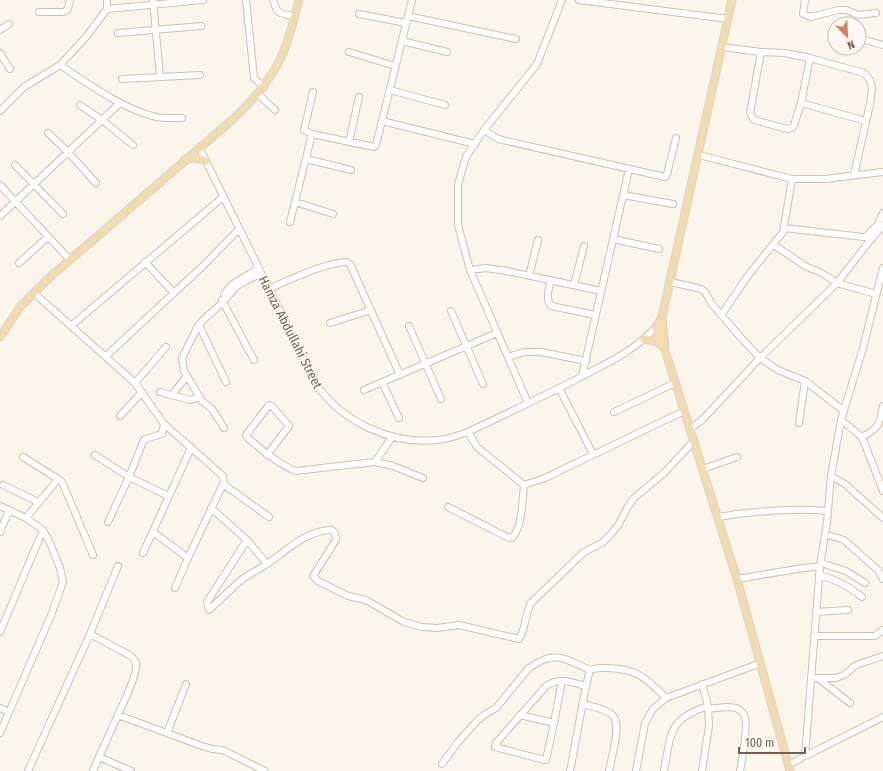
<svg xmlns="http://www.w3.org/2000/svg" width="883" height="771" viewBox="0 0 883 771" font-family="'Fira Sans Condensed',sans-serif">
	<rect width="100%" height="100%" fill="#fbf6ec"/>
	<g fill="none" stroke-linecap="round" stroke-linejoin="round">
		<defs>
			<path id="minor" d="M153 0 160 77
				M246 0 254 78 264 87
				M273 0C277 15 281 14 295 16
				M579 0 728 19
				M805 0 803 14 811 17 838 10H846L859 15 876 13
				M107 9 203 0
				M39 12H64L68 9 70 0
				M359 14 406 23
				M408 16 516 39
				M0 30 9 24
				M118 33 201 26
				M861 39 883 45
				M402 41 447 52
				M722 47 761 52 785 53 810 58 864 73 870 80 872 88 870 104 854 175
				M349 52 395 66
				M761 52 750 113 754 120 787 129 792 128 794 125 801 103 810 58
				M0 53 10 69
				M60 65C89 84 118 106 152 116 161 119 172 118 182 118
				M122 79 200 75
				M390 90 445 105
				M313 92 304 130 312 134 374 147 376 145 412 0
				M258 94 275 110
				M801 103 866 121
				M80 105 102 120 133 145
				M0 111 24 87 60 65 86 37 107 9V0
				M382 121 475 144
				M484 130 498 139 665 177 667 174 676 138
				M48 133 68 152 96 183
				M349 142 359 97
				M199 147 316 384C343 423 392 445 439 440 449 439 458 435 468 432 504 415 540 398 575 380 605 364 632 353 656 327
				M699 155 792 179H825L883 172
				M306 159 351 170
				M15 165 63 214
				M0 185 70 260
				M623 195 673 204
				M295 202 333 214
				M0 216 120 103
				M290 222 312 134
				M784 228 872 238
				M865 237 878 224 883 213
				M613 239 659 249
				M774 245 807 267 820 272 837 283 876 294
				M145 262 174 293
				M19 263 48 237
				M470 270 486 268 507 271 601 291
				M529 276 538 240
				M551 280C549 288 545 299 551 306L595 315
				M671 282 701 289 705 292 712 304 742 339 760 358 778 370 805 381 844 411
				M574 285 584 246
				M269 289C288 280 328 262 347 262L350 264 400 375
				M34 293 135 383 164 424 223 476 224 482 188 558 175 588
				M224 294 233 284 259 268
				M222 300 254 360
				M451 311 483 384
				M722 314 747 277 783 232 792 179
				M330 323 371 310
				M199 325 226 382
				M71 326 223 197
				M409 326 441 399
				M106 356 204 265 239 229
				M508 357 524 352H541L586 361
				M582 376 629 169
				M382 382 399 418
				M135 383 166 347
				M559 388 593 454
				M364 390 497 333
				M160 392 190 400 200 397
				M172 395 187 376
				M528 403 470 270 458 225V184L466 157 484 130 537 64 562 0
				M614 412 675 383
				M120 416 142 392
				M841 420 862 437 883 491
				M799 423 805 381
				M224 428 212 409 202 401 184 371 182 358 197 328 202 321 221 304 237 286 261 273
				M690 429 702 420 760 358 837 283 872 238 883 226
				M468 432 477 447 524 485
				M862 437C880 427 879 425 883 406
				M95 455 129 477 168 496
				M267 455 289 426 272 406 269 405 246 435 247 437C264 452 274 461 295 471L375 462 393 466 423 478
				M23 457 58 479 62 482 93 555
				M375 462 392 437
				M703 469 737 457
				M831 476 845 484 883 518
				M223 484 269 517
				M3 485 38 502
				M524 485 545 478 684 411
				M0 506 26 518 43 530 50 543 60 568 63 582 52 613 0 733
				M448 507 509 538 513 537C523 523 522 501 524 485
				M211 508 247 540 267 564 241 580 209 610 207 602 247 540
				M718 517C754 511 792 508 828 511
				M26 518 58 479
				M108 522 129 477 143 442 145 439 162 434 164 424
				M0 532 9 510
				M153 532 188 558
				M825 534 844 540 878 570 883 579
				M143 553 191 448
				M821 563 846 571 865 583
				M267 564C287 550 307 530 332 530L335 533 336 540 313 576 318 581 348 596 366 600 404 622 422 627 437 628 459 625 519 639C526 628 525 614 531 603L584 552 602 543 611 534 619 524 627 508 634 498 664 473 694 441
				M819 575C837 580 848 586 862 597
				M737 579 803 568 820 566
				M816 612 848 610
				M0 632 43 530
				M90 634 131 656C133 658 135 660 136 663 138 674 123 704 118 715
				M814 636H875L883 630
				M811 678H836L844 675 856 665 883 656
				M819 679 850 703
				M582 704C591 706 610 710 614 717 621 728 611 759 609 771
				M0 708 9 712
				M708 709 726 707 737 708C739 710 743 712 744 715 749 723 742 760 740 771
				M520 715 554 723 562 681
				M554 723 546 760H544L495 747 496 743 546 686C559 677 571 682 586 686
				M167 733 186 684
				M805 756 883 717
				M99 757 118 715 202 746 212 749 223 750 265 771
				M442 764 458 742 478 720 484 715 496 708 528 669C554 649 563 658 590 670
				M789 765 805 756 820 566 827 522 831 476 841 420 863 348 883 268
				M28 771 90 634 118 566
				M93 771 99 757 131 771
				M570 771 586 686 590 670C596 667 602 668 608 668 638 669 646 678 666 698
				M636 771 645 723 653 709 666 698 761 663
				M664 771C671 734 668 719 708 706L702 684
				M702 771 709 726 708 706"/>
			<path id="major" d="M732 0 662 317 665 350 737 579 790 771
				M185 159 196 158 206 161
				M0 337 20 307 50 277 231 121C254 100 274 77 285 48 291 32 295 16 299 0
				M644 339 656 341 662 346
				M660 344 656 327 662 317"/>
		</defs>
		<use href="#minor" stroke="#cdbfb3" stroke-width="8"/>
		<use href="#major" stroke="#d8d2ce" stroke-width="9"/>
		<use href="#minor" stroke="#fff" stroke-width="6"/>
		<use href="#major" stroke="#f2dbad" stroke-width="7"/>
	</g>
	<g text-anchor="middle" stroke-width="3" stroke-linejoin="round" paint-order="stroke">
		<g font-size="13" fill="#745f51" stroke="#fefaf3">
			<text transform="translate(291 332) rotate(63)" y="5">Hamza Abdullahi Street</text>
		</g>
	</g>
	<g transform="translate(847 36) rotate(156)"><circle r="19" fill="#fefaf3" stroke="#c7bcb2"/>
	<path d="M0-3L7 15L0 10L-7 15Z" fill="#d7805f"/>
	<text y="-6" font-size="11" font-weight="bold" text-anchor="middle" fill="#745f51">N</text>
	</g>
	<path d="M739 747v6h66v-6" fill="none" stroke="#745f51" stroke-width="2"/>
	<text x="745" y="747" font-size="12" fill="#745f51" stroke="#fefaf3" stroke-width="3" paint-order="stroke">100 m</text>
</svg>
